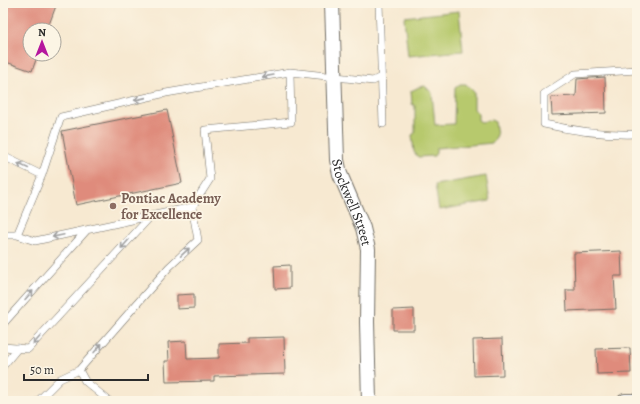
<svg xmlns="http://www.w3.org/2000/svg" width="640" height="404" viewBox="0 0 640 404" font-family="Alegreya,serif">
	<rect width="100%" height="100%" fill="#fcf5e5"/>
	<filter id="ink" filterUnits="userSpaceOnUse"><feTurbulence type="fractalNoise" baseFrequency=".025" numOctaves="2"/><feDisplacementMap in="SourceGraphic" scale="8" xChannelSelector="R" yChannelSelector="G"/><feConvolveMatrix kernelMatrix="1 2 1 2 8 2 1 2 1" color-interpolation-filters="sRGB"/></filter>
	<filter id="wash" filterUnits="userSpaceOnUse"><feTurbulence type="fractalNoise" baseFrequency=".012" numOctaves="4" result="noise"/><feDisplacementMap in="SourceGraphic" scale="16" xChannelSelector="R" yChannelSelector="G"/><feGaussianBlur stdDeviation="0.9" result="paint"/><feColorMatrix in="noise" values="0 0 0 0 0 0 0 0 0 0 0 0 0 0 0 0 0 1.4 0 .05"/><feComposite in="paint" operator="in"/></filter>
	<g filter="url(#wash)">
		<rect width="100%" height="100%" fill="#f7e9d1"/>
		<path fill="#b7c96d" stroke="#717a4c" d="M459 11 463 51 408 56 404 17Z
			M460 84H466L474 92V109L478 113V120L481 122 491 120 495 122 497 135 493 143 436 148V153L434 156 418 157 414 152 412 135 415 133V106L412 104 411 91 419 87 425 86 432 93 435 125 454 124 455 88Z
			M486 176 490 201 439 210 435 185Z"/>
		<g id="blocks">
			<path fill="#df8b7b" d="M3 3H57L47 30H30V54H38L32 71 3 61Z
				M605 77 606 113 552 115 551 97 576 96 577 79Z
				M167 110 182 183 76 205 62 131Z
				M621 251 622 276H614L616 309 567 311 566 290H575L574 253Z
				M290 265V288L275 289 274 266Z
				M194 294V308L177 309V295Z
				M414 309V330H393V310Z
				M284 337 285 374 214 376V381L166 382 165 361H169L168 342 186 341 187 359 219 358V344L247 343V338Z
				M502 339 503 375 474 376 473 340Z
				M630 348 631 373 597 374 596 349Z"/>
		</g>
	</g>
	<g filter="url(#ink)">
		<use href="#blocks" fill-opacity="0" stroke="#726e65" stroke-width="1"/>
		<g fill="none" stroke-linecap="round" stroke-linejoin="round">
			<defs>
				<path id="lane" d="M379 3 383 124
					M637 70 575 74 544 94V124C574 131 606 135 637 134
					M3 156 42 175
					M3 235H17L42 175 61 117 166 93 290 72 373 81 381 77
					M17 235 35 241 192 207 210 179 205 130 291 122 290 72
					M3 324 87 230
					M3 347 28 349 151 216
					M3 366 18 348
					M79 370 85 381 109 401
					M38 401 60 379 79 370 169 267 198 240 192 207"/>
				<g id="street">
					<path id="s1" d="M332 3 337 160 340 174 363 228 368 249 367 322 369 401"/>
					<path d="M625 401H637"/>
				</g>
			</defs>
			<use href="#lane" stroke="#726e65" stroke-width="8"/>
			<use href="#street" stroke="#726e65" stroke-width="16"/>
			<use href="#lane" stroke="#fff" stroke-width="7"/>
			<use href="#street" stroke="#fff" stroke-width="14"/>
		</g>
		<defs><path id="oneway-shaft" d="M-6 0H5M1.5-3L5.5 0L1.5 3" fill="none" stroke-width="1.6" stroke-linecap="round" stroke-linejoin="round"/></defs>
		<g stroke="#a0a0a0">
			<use href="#oneway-shaft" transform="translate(268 76) rotate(170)"/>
			<use href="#oneway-shaft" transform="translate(140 99) rotate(167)"/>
			<use href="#oneway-shaft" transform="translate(23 166) rotate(-155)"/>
			<use href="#oneway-shaft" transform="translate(58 236) rotate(168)"/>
			<use href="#oneway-shaft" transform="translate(125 244) rotate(132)"/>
			<use href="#oneway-shaft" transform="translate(185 252) rotate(-43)"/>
			<use href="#oneway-shaft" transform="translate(29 295) rotate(-48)"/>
			<use href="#oneway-shaft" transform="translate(37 340) rotate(132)"/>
			<use href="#oneway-shaft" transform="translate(98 348) rotate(-49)"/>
		</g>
	</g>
	<circle fill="#8d6e63" stroke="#fcf5e5" stroke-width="1.5" cx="113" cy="206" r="4"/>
	<g text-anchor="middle" stroke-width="3.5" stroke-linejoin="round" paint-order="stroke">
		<g font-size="14" font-weight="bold" fill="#785e54" stroke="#fcf5e5" text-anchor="start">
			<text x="121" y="203">Pontiac Academy<tspan x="121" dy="16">for Excellence</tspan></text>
		</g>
		<g font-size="14" fill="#2b2b2b" stroke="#fcf5e5">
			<text dy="5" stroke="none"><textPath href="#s1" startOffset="202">Stockwell Street</textPath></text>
		</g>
	</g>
	<rect width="640" height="404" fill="none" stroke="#fcf5e5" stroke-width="16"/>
	<g transform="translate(42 42)"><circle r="19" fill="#fcf5e5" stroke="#a8a49b"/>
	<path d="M0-3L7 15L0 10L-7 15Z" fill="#b5179e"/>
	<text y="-6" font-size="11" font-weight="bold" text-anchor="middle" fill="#2b2b2b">N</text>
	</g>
	<path d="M24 374v6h124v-6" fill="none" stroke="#2b2b2b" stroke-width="2"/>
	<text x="30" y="374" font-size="12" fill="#2b2b2b" stroke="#fcf5e5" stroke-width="3" paint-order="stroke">50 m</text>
</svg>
